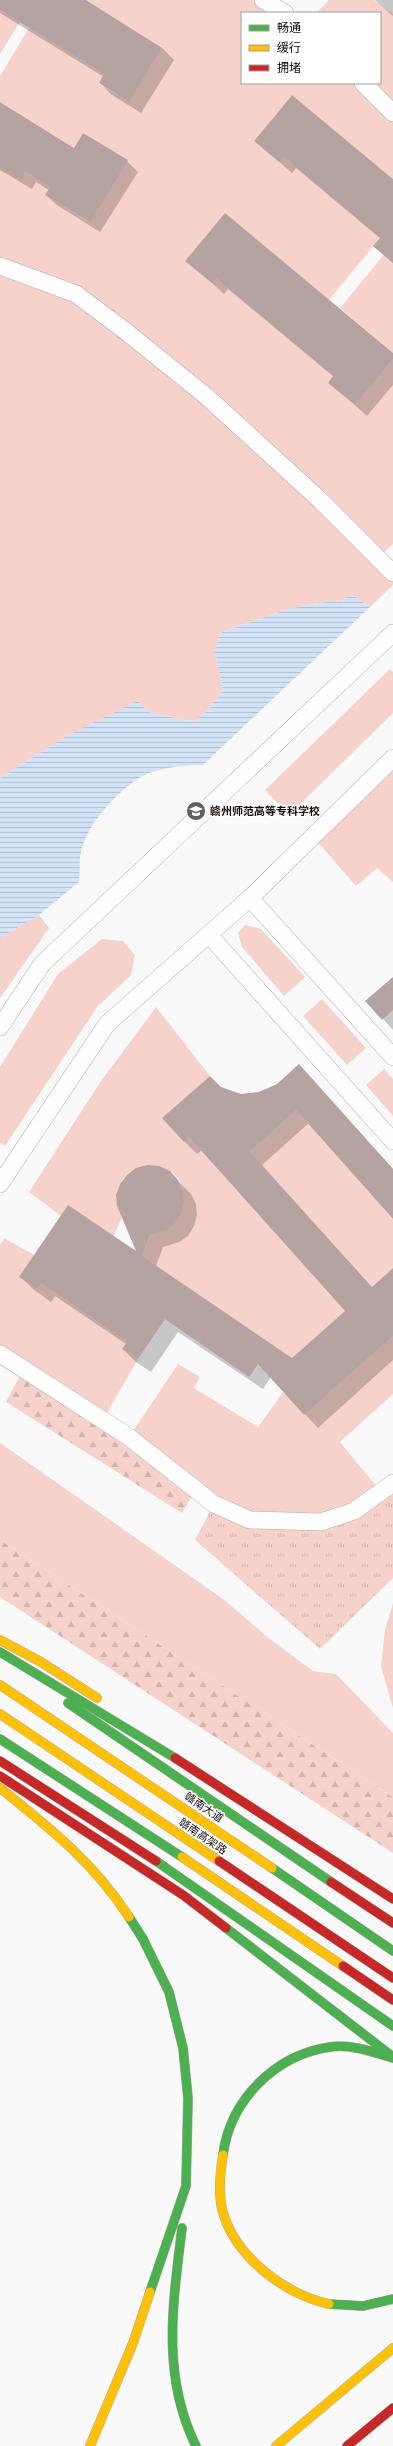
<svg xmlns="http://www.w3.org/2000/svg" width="393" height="2446" viewBox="0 0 393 2446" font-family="'DejaVu Sans','Noto Sans SC',sans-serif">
	<defs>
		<pattern id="grass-tufts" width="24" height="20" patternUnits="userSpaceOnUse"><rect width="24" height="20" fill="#f7d2cb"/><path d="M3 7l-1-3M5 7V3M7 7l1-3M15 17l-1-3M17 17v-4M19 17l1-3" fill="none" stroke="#d3b3ad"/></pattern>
		<pattern id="forest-firs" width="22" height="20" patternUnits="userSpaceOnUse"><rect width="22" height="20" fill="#f7d2cb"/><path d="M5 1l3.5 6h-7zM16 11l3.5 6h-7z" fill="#d3b3ad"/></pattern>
		<pattern id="water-rules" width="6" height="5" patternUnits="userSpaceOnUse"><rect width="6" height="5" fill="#d2e2f7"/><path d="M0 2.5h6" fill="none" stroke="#b4c1d2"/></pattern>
	</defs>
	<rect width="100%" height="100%" fill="#f9f9f9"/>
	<path fill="url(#grass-tufts)" d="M393 1483V1578L320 1649 195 1540 214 1504Z"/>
	<path fill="url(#forest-firs)" d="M24 1368 196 1490 182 1513 6 1402Z
		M0 1540 393 1797V1853L0 1597Z"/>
	<path fill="#f7d2cb" d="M86 0H263L285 13H242V83H380V13H316L329 0H374L393 14V179L292 95 254 141 279 162 284 157 380 238 329 300 225 213 185 261 216 278 333 376 328 383 355 405 393 359V544L377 559 393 573V585L370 607 351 594 342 602C305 599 255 621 220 633L215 652 223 690 208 710 194 722 148 712 98 721 68 735 0 778V167L21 179 25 172 50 187 45 195 89 222 127 160 83 133 74 148 0 102V76L29 28 104 74 99 84 129 102 162 48Z
		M0 10 20 22 0 54Z
		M391 246 393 248V353L340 308Z
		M390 669 393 672V713L289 815 265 790Z
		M393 758V882L377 868 356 886 314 838Z
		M39 915 49 928 0 998V938Z
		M245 925 261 929 305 977 284 996 242 947 238 933Z
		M102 939 123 941 135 955 131 975 98 1006 5 1146 0 1143V1067L58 974Z
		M322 999 366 1048 347 1065 303 1016Z
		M156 1007 210 1076 162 1118 189 1137 345 1311 280 1369 271 1344 142 1256 151 1233 182 1213C185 1200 185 1178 169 1171 165 1170 158 1170 154 1170 149 1169 143 1168 138 1168 135 1169 132 1171 130 1173 114 1183 115 1202 122 1217L114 1236 61 1216 29 1192 101 1081Z
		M384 1069 393 1079V1116L366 1085Z
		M296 1110 393 1219V1268L372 1287 250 1152Z
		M4 1238 34 1255 20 1277 37 1289 41 1283 127 1342 122 1349 138 1359 103 1420 0 1359V1245Z
		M393 1336V1394L340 1442 382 1493 354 1511 250 1520 129 1437 178 1364 200 1377 194 1388 258 1427 283 1392 304 1415Z
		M0 1443 223 1599 271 1640 313 1671 336 1674 393 1733V1797L0 1540Z
		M393 1603V1708L381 1666 385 1630Z"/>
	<path fill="url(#water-rules)" d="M351 594 370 607 203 765C186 765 166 767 149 773 124 783 86 824 81 852 79 861 80 872 79 882L39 915 0 938V778L68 735 138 701 148 712 194 722 208 710 223 690 215 652 220 633C255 621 305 599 342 602Z"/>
	<path fill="#0003" d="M0 0H83L162 48 174 60 141 113 112 95 100 83 104 77 0 13Z
		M393 0V16L375 0Z
		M0 103 74 149 127 161 138 172 100 232 57 205 46 195 49 190 36 182 32 189 0 170Z
		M255 141 393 180V263L375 246 381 239 296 168 292 173Z
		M187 261 393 354V385L367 416 329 382 334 377 228 289 224 294Z
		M393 978V1030L367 1001Z
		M299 1065 393 1169V1218L309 1123 262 1165 372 1288 393 1269V1360L318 1428 271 1377 263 1389 178 1332 151 1372 136 1362 123 1349 126 1344 55 1296 51 1302 34 1290 21 1277 138 1254 169 1172 191 1194 196 1204 197 1215 194 1226 188 1236 179 1242 163 1247 156 1266 292 1360 346 1311 202 1150 197 1154 184 1141 221 1088 240 1095 259 1093 277 1085Z"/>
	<path fill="#b4a3a0" d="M0 0H86L162 48 129 102 99 83 104 74 0 10Z
		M292 95 393 179V263L373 246 380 238 284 157 279 162 254 141Z
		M0 102 74 148 83 133 128 160 90 222 45 195 50 187 25 172 21 180 0 167Z
		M225 213 393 353V359L355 405 328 383 333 376 216 278 212 283 185 261Z
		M393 977V1010L382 1020 365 1001Z
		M299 1064 393 1169V1219L296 1110 250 1152 372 1287 393 1268V1336L304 1415 258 1364 249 1377 165 1319 138 1359 122 1349 127 1342 41 1283 37 1289 19 1277 68 1205 136 1251 117 1206 116 1195 120 1184 127 1175 136 1168 148 1165 159 1166 170 1171 178 1180 183 1190 184 1202 182 1213 175 1223 166 1230 150 1235 142 1256 292 1358 345 1311 189 1137 184 1142 162 1118 210 1076 221 1087 241 1094 259 1092 277 1084Z"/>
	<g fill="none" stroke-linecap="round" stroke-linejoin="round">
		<defs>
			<path id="street" d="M263 0 285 13
				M363 83 393 113
				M0 266 76 294 124 330 206 396 320 500 393 573
				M250 898 393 1057
				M209 935 393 1141
				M0 1027 42 964 393 633
				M0 1184 107 1024 250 898 393 758
				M0 1354 129 1437 214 1504 250 1520 321 1522 354 1511 393 1483"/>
			<path id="fast" d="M0 1652 175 1758
				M68 1703 331 1882
				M0 1739 182 1857
				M156 1861 393 2026
				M272 1868 393 1951
				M129 1917 143 1939 169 1992 183 2048 188 2098 186 2186 150 2292
				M226 1928 393 2057
				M223 2155C230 2100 275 2055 330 2047 352 2044 373 2052 393 2058
				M182 2228C173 2303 161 2375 196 2446
				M329 2304 363 2306 393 2299"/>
			<path id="slow" d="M0 1640 41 1662 97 1698
				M0 1685 272 1868
				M0 1714 219 1861
				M0 1788C51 1829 93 1862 129 1917
				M182 1857 343 1966
				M223 2155C220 2173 218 2191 222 2209 234 2256 284 2294 329 2304
				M90 2446 133 2343 150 2292
				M276 2446 393 2348"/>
			<path id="jam" d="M175 1758 393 1899
				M0 1761 156 1861
				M0 1776 183 1895 226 1928
				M219 1861 393 1978
				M331 1882 393 1923
				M343 1966 393 2000
				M347 2446 393 2408"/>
		</defs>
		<use href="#street" stroke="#b3adab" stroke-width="18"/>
		<use href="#fast" stroke="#b3adab" stroke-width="10"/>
		<use href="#slow" stroke="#b3adab" stroke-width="10"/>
		<use href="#jam" stroke="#b3adab" stroke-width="10"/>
		<use href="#street" stroke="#fefefe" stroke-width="17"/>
		<use href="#fast" stroke="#4caf50" stroke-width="9"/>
		<use href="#slow" stroke="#ffc107" stroke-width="9"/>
		<use href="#jam" stroke="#c62828" stroke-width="9"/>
	</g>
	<defs>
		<symbol id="university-disc" viewBox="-11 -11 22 22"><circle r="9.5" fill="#655d5c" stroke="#fff"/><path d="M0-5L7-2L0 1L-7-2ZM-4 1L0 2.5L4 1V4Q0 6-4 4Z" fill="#fff"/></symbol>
	</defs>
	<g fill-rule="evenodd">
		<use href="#university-disc" x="185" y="800" width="22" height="22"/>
	</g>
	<g text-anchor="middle" stroke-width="3" stroke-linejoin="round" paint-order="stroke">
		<g font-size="11" font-weight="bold" fill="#160907" stroke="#fff" text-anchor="start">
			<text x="210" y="815">赣州师范高等专科学校</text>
		</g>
		<g font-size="11" fill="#160907" stroke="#fff">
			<text transform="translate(204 1807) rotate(34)" y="4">赣南大道</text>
			<text transform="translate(203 1836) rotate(34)" y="4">赣南高架路</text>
		</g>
	</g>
	<rect x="241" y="12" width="140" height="72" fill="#ffffff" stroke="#a29d9c"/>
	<rect x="249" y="25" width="20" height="6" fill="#4caf50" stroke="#a29d9c"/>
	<text x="277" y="32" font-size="12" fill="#160907">畅通</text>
	<rect x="249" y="45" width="20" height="6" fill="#ffc107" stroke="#a29d9c"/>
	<text x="277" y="52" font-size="12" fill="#160907">缓行</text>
	<rect x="249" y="65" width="20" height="6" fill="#c62828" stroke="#a29d9c"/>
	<text x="277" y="72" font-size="12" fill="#160907">拥堵</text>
</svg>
